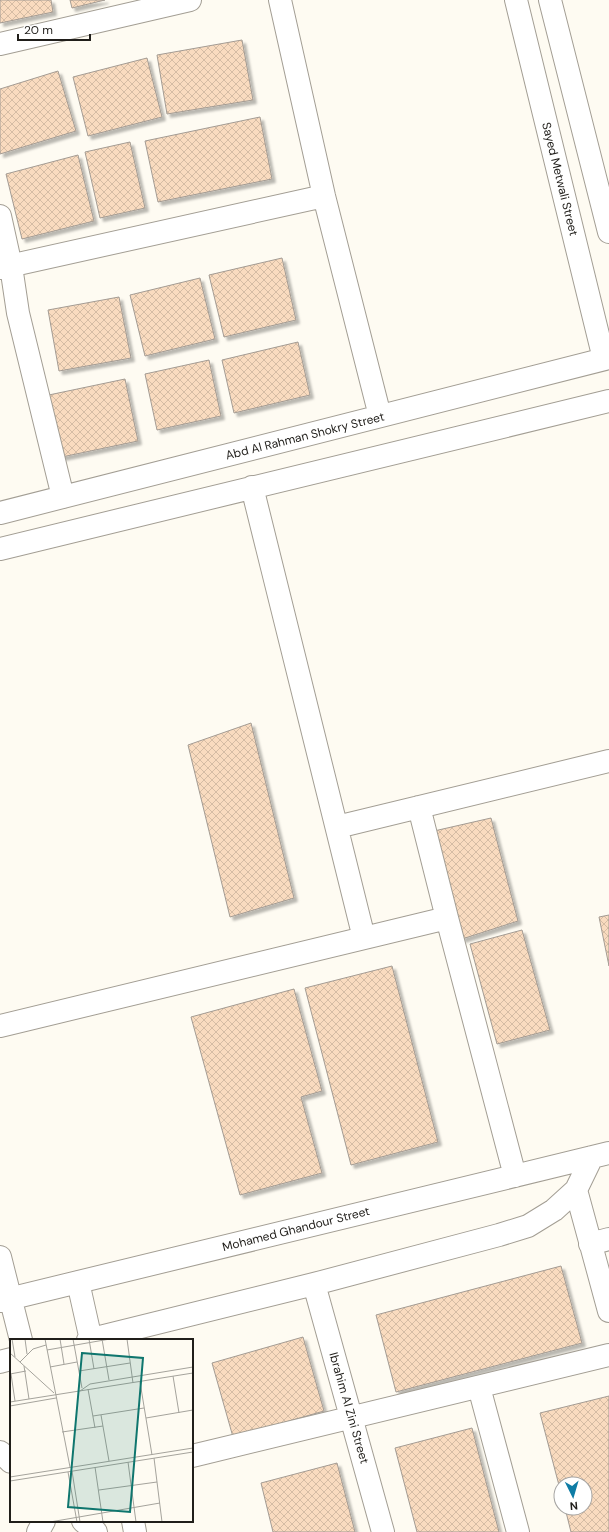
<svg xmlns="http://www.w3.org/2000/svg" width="609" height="1532" viewBox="0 0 609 1532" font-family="'DM Sans',sans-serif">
	<defs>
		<pattern id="building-cross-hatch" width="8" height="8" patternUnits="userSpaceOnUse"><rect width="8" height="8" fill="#f9dbbf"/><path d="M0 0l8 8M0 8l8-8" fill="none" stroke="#d5bca4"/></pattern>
		<filter id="shadow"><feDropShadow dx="3.5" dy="3.5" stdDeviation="1" flood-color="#0004"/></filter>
	</defs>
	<rect width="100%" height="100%" fill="#fefbf2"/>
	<path fill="url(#building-cross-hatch)" stroke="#a39b93" filter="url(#shadow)" d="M0 0H51L53 12 0 23Z
		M70 0H105L72 8Z
		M242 40 253 100 167 114 157 55Z
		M147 58 162 117 88 136 73 77Z
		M58 71 76 131 0 154V89Z
		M260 117 272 179 158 202 145 141Z
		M130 142 145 208 100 218 85 152Z
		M78 155 94 221 22 239 6 174Z
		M282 258 296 320 224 337 209 275Z
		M200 278 215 339 145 356 130 295Z
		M119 297 131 358 59 371 48 310Z
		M298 342 310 395 234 413 222 360Z
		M209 360 221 416 157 430 145 374Z
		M125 379 138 441 57 458 44 396Z
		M251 723 294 898 230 917 188 745Z
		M491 818 518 921 462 939 434 831Z
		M609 915V966L599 917Z
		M522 930 550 1030 497 1044 470 944Z
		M392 966 438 1142 351 1165 305 988Z
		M294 989 322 1091 301 1097 322 1173 240 1195 191 1017Z
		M561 1266 582 1343 396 1392 376 1315Z
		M303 1337 324 1411 233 1437 212 1363Z
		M609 1396V1532H571L565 1508H585V1484H561V1493L540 1413Z
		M472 1428 499 1532H417L395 1448Z
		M337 1463 355 1532H273L261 1483Z"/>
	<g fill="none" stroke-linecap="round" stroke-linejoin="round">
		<defs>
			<path id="minor" d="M280 0 324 196 380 416
				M516 0 604 359
				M550 0 609 232
				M0 44 190 0
				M0 216 11 266 18 313 63 497
				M0 268 324 196
				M252 487 364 938
				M0 513 609 358
				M0 549 609 401
				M419 807 447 918 515 1176
				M337 827 609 761
				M0 1026 447 918
				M576 1190 609 1311
				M590 1244 609 1239
				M0 1257 21 1340
				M78 1282 91 1340
				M314 1284 383 1532
				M0 1301 609 1153
				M88 1340 314 1284 499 1235 528 1226 554 1210 576 1190 592 1157
				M0 1362 11 1359
				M479 1387 518 1532
				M0 1452 11 1462
				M192 1456 609 1355
				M83 1521 96 1532
				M133 1521 135 1532
				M38 1532 44 1521"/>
		</defs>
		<use href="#minor" stroke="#a39e94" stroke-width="24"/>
		<use href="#minor" stroke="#fff" stroke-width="22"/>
	</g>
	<g text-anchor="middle" stroke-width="3" stroke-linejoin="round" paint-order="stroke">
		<g font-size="12" fill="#201e1a" stroke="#fff">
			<text transform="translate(560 179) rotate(76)" y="4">Sayed Metwali Street</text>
			<text transform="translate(305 436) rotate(-14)" y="4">Abd Al Rahman Shokry Street</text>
			<text transform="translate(296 1229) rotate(-14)" y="4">Mohamed Ghandour Street</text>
			<text transform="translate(349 1408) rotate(74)" y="4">Ibrahim Al Zini Street</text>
		</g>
	</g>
	<g transform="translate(10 1339)">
		<rect width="183" height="183" fill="#fefbf2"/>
		<path fill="none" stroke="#a5a39c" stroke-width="1" d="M2 0 5 18M15 0 17 15M35 0 60 128M50 0 54 25M63 0 72 49M79 0 84 30M92 0 99 41M117 0 123 44M37 11 100 0M0 14 44 54M10 23 23 10 36 6M14 27 19 60M40 28 67 23M69 32 120 24M0 35 16 32M1 35 5 62M163 37 169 74M130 43 142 116M78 50 85 89M70 52 80 45 183 28M0 63 183 34M0 67 46 59M91 76 99 122M83 77 134 69M136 79 183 71M52 93 93 87M144 119 152 183M118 123 126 183M85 128 93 183M62 132 70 183M58 133 67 183M0 138 183 109M0 142 183 113M89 151 147 143M40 183 150 164"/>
		<path fill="#0f766e" fill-opacity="0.15" stroke="#0f766e" stroke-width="2" d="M72 14 133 19 120 173 58 168Z"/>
		<rect width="183" height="183" fill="none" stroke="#201e1a" stroke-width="2"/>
	</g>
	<g transform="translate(573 1496) rotate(175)"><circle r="19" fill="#ffffff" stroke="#a6a5a3"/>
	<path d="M0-3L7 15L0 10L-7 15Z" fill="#0e7ca5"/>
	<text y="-6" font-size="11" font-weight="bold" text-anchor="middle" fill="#201e1a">N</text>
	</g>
	<path d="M18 34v6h72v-6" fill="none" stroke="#201e1a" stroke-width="2"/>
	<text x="24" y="34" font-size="12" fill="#201e1a" stroke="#ffffff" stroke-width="3" paint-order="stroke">20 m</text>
</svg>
